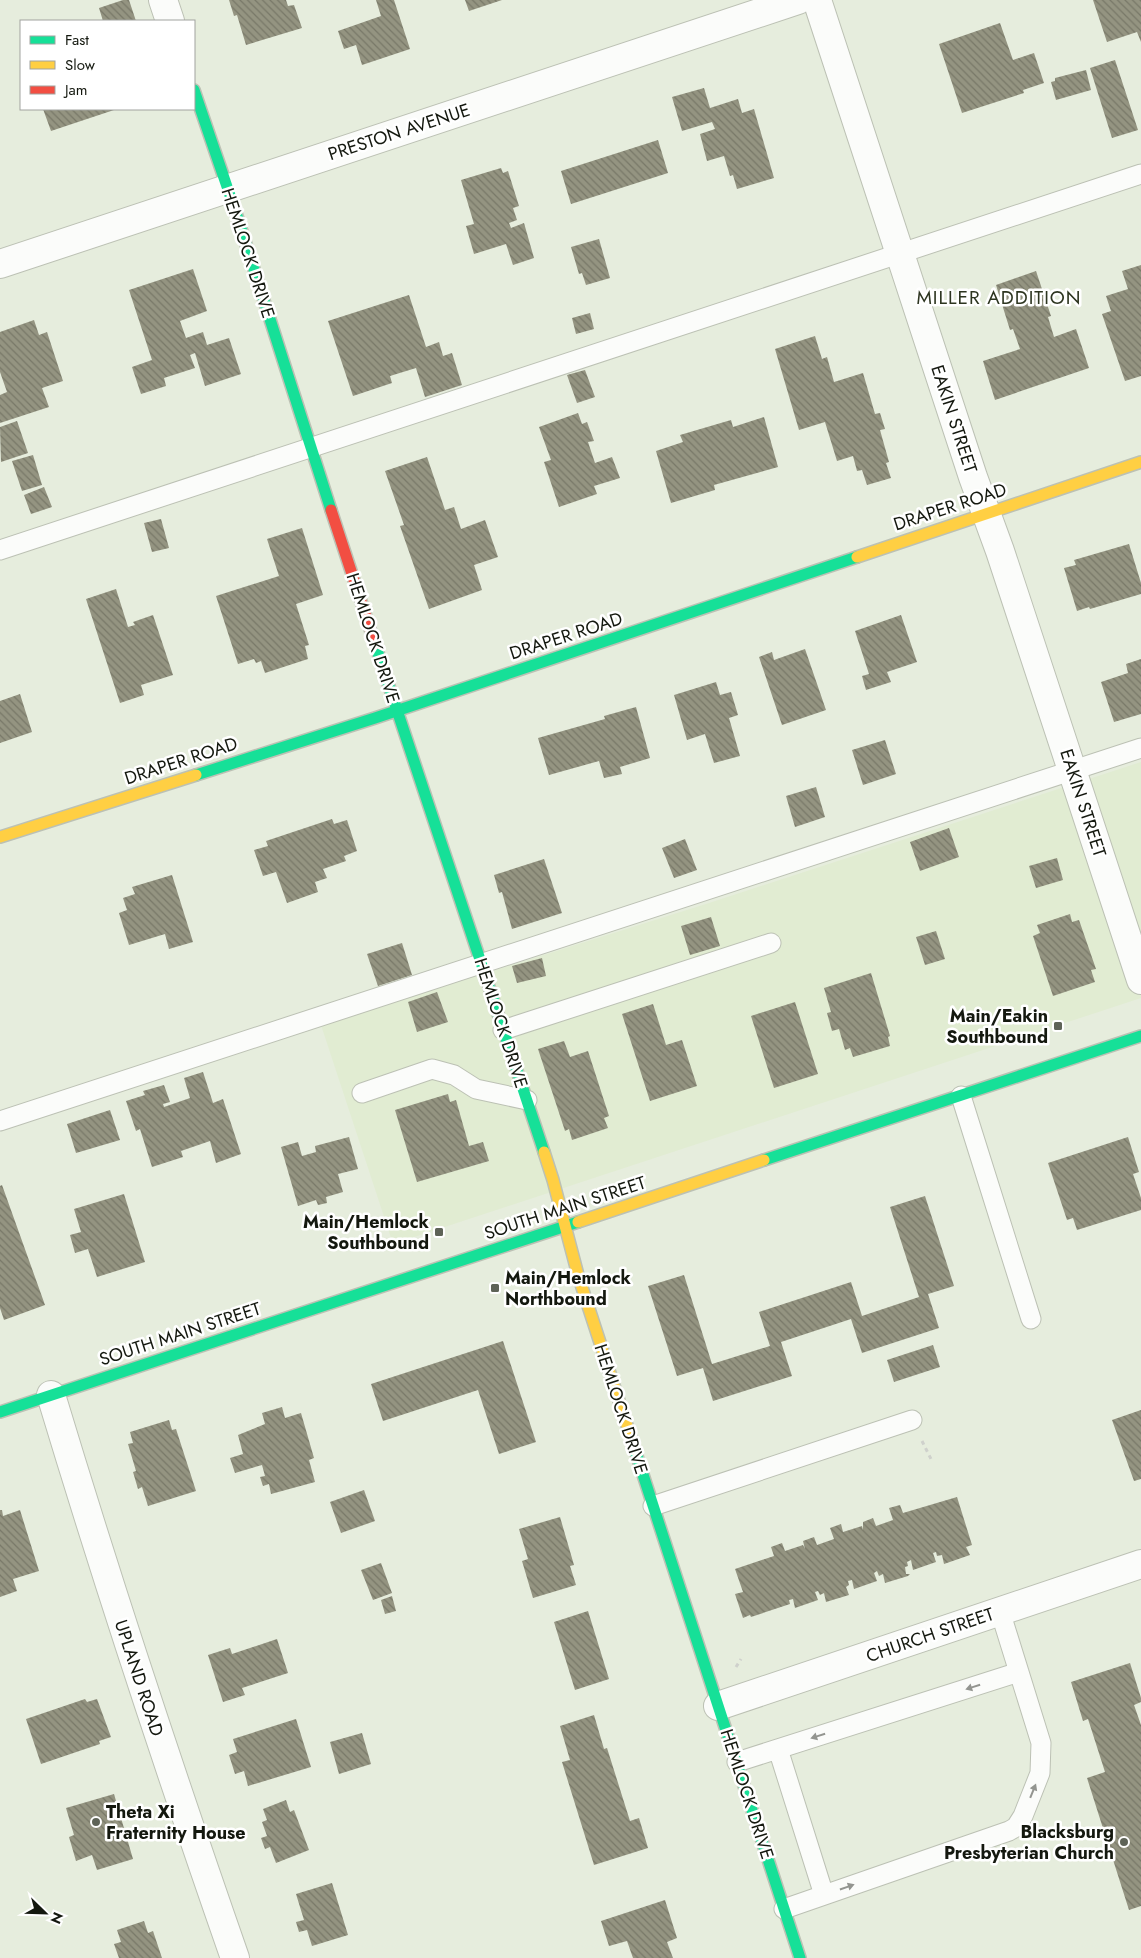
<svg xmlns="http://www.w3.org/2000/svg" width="1141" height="1958" viewBox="0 0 1141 1958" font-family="Jost,sans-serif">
	<defs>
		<pattern id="building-back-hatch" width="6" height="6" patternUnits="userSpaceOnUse" patternTransform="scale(1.25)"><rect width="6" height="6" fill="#949481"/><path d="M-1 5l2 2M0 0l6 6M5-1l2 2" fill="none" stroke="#787868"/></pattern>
	</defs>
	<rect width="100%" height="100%" fill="#e6eddd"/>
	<path fill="#e1ecd2" d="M1141 762V998L393 1244 321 1025 709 903Z"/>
	<path fill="url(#building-back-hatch)" d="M123 0H129L136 21H103L99 8Z
		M229 0H286L288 6 294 5 302 28 246 45 237 15 234 16Z
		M376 0H394L410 49 362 65 356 45 344 49 338 31 381 16Z
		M465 0H502L469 11Z
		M1093 0H1141V42L1137 32 1107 42Z
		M1000 23 1013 60 1034 53 1044 83 1023 90 1024 93 962 113 939 44Z
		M1115 60 1138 130 1112 138 1090 68Z
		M1086 70 1091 90 1056 100 1051 82 1055 81V78Z
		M704 88 710 108 738 99 742 113 754 109 774 178 737 189 733 175 730 176 724 156 707 161 700 134 715 129 712 122 682 131 672 97Z
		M43 109H117L51 131Z
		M658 140 668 173 571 204 561 171Z
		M501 168 503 173 508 171 519 206 513 208 517 220 509 223 511 228 524 223 534 258 513 265 506 244 474 254 466 226 474 224 461 180Z
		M599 239 610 278 586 285 582 273 579 274 571 247Z
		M1141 265V376L1125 381 1102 314 1111 311 1106 296 1128 289 1122 271Z
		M193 269 207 311 180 321 186 338 203 332 207 345 229 338 241 374 205 386 195 353 190 355 195 368 164 378 166 386 141 394 132 367 152 360 129 290Z
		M1036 271 1051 316 1048 317 1054 337 1076 329 1089 368 995 400 983 361 1020 349 1013 329 1010 330 996 285Z
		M409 295 426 347 439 342 443 356 452 353 462 385 425 397 416 368 390 376 392 383 353 396 328 321Z
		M590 313 594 329 576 334 572 318Z
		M34 320 39 335 47 332 63 381 42 388 49 407 0 423V395L7 392 0 372V332Z
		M815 336 822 359 827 357 834 382 863 373 875 414 880 413 885 429 880 430 889 462 886 463 891 478 867 485 862 470 857 471 853 456 837 461 825 422 799 430 775 349Z
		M585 370 595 397 577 403 567 375Z
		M578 413 582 424 587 422 594 441 588 442 595 463 612 457 620 478 594 486 597 494 559 507 544 462 551 460 539 427Z
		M764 417 778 467 714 485 715 490 671 503 656 451 683 442 680 435 731 420 733 427Z
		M17 421 28 453 1 462 0 427Z
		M33 455 42 485 22 491 12 461Z
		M427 457 445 510 454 507 461 529 485 520 498 557 474 565 482 590 429 609 400 526 404 525 385 471Z
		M44 487 52 507 31 514 24 495Z
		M161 519 169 548 152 552 144 523Z
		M302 528 323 595 296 604 309 645 305 646 308 659 265 673 261 661 256 663 254 659 238 664 216 596 279 576 267 539Z
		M1129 544 1141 583V594L1090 609 1089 607 1077 611 1064 568 1076 565 1074 560Z
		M116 589 128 627 135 625 133 622 153 615 173 675 141 685 144 695 120 703 86 599Z
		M901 615 917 662 887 672 891 682 866 690 862 676 869 674 855 631Z
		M805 649 826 710 782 725 759 657 772 652 774 660Z
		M1141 659V714L1114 722 1101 682 1128 673 1126 664Z
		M716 682 720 695 731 692 738 715 729 718 740 756 714 763 705 734 687 740 674 695Z
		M20 694 32 732 0 743V701Z
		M636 707 650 758 620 767 622 774 604 778 599 761 549 775 538 738 605 719 604 716Z
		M885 740 896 774 863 785 852 750Z
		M816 787 825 817 795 827 786 796Z
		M332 819 334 824 347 820 357 851 344 856 346 861 323 869 327 878 315 882 318 892 287 903 276 872 263 876 254 850 268 846 266 841Z
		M949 828 959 857 920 871 910 842Z
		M685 839 697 870 674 878 662 848Z
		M1057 858 1063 880 1036 888 1029 866Z
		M544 859 562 913 512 929 502 892 499 893 494 875Z
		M172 875 193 942 169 949 165 934 129 945 119 913 127 910 123 898 135 894 132 887Z
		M1070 914 1072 922 1079 920 1096 969 1091 970 1095 982 1053 996 1033 936 1040 933 1037 925Z
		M711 917 720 946 690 955 681 926Z
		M936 931 945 959 925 965 916 937Z
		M402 943 412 975 378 986 367 954Z
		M542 958 546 976 517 983 512 966Z
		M871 973 890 1036 888 1037 890 1046 853 1057 850 1048 845 1050 839 1029 832 1031 827 1013 831 1012 824 988Z
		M437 992 448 1022 417 1032 408 1002Z
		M795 1002 818 1074 774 1088 751 1016Z
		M653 1004 666 1045 682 1040 697 1086 650 1101 622 1014Z
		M564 1041 570 1057 588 1051 609 1116 604 1118 608 1128 572 1140 569 1129 565 1131 538 1049Z
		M203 1072 213 1103 223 1099 241 1154 216 1163 210 1141 181 1151 183 1157 152 1167 140 1129 136 1131 126 1101 145 1095 143 1091 164 1085 170 1102 163 1104 164 1107 190 1098 184 1078Z
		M448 1094 450 1102 456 1100 469 1146 483 1142 489 1161 417 1182 395 1110Z
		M110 1110 120 1140 76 1153 67 1124Z
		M349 1137 358 1169 338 1174 343 1192 326 1197 327 1203 318 1205 316 1200 298 1206 281 1147 298 1142 302 1156 316 1152 315 1146Z
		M1128 1137 1139 1172 1133 1174 1141 1198V1210L1077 1230 1073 1218 1067 1220 1048 1163Z
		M2 1185 45 1305 4 1320 0 1308V1186Z
		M124 1194 145 1262 97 1277 88 1249 75 1253 70 1235 81 1232 74 1209Z
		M925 1196 954 1286 928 1294 939 1328 862 1353 851 1319 781 1342 792 1376 713 1401 703 1368 677 1376 648 1286 684 1275 712 1364 770 1346 759 1312 851 1282 862 1316 919 1297 890 1207Z
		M503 1341 536 1442 499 1454 478 1390 383 1421 371 1384Z
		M933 1345 940 1367 894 1382 887 1360Z
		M282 1407 285 1418 301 1413 314 1458 309 1460 315 1482 271 1494 269 1484 263 1486 260 1477 265 1476 262 1465 235 1473 230 1458 243 1454 238 1435 265 1424 262 1413Z
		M1141 1410V1479L1134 1481 1112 1420Z
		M169 1420 172 1430 176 1429 196 1491 148 1506 142 1487 138 1489 133 1472 136 1471 128 1444 133 1443 130 1432Z
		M364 1490 375 1521 341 1533 330 1502Z
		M957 1497 972 1545 966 1547 970 1555 944 1564 942 1555 937 1556 936 1552 933 1553 936 1562 913 1570 911 1560 907 1562 908 1566 905 1567 906 1574H910L908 1576 885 1583 883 1574 879 1576 877 1571 874 1573 877 1581 854 1589 852 1580 848 1581 849 1585 846 1587 849 1595 826 1602 824 1593 820 1595 818 1591 815 1592 818 1600 795 1608 793 1599 789 1600 790 1604 751 1617 750 1615 743 1618 735 1594 743 1592 735 1569 774 1556 771 1547 782 1543 785 1551 803 1545 805 1549 803 1541 814 1537 817 1545 834 1539 830 1528 841 1524 843 1532 862 1526 863 1530V1522L873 1518 876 1526 893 1520 889 1508 900 1505 903 1513Z
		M0 1510H2L3 1516 20 1510 39 1571 13 1579 17 1591 0 1597Z
		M560 1517 574 1565 570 1566 576 1585 533 1598 522 1561 528 1559 519 1529Z
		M381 1563 392 1593 373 1600 361 1570Z
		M392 1596 396 1611 385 1614 381 1600Z
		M588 1611 609 1679 575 1690 554 1622Z
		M277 1639 288 1673 242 1688 245 1695 223 1702 208 1655 230 1648 232 1654Z
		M1130 1663 1141 1698V1702L1134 1705 1141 1725V1906L1129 1910 1087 1778 1105 1772 1088 1719 1083 1721 1071 1682Z
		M85 1699 87 1702 97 1699 111 1737 99 1741 100 1744 41 1764 26 1719Z
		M594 1715 604 1749 607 1748 630 1821 639 1818 648 1848 594 1865 562 1762 570 1760 560 1726Z
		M296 1719 311 1767 248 1786 244 1771 235 1774 229 1755 237 1752 233 1739Z
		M362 1733 371 1764 339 1774 330 1742Z
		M114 1794 133 1859 97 1870 92 1855 76 1861 69 1837 74 1835 66 1808Z
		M286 1800 290 1812 294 1810 309 1850 276 1863 270 1847 265 1849 261 1838 267 1836 262 1822 267 1820 263 1809Z
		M332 1883 348 1935 312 1946 307 1930 299 1932 296 1922 304 1920 296 1894Z
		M665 1900 677 1938 667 1942 673 1958H633L627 1941 609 1946 601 1921Z
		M144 1921 148 1933 153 1931 162 1958H119L114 1944 121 1942 117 1930Z"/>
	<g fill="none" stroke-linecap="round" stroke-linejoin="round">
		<defs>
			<path id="lane" d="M0 550 1141 174
				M503 1030 771 943
				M362 1093 432 1069 454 1075 476 1089 527 1100
				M961 1096 1031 1319
				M0 1121 1141 748
				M653 1506 912 1420
				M778 1749 824 1895
				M737 1762 1019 1672
				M784 1909 1009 1831 1016 1827 1023 1816 1040 1773 1041 1743 1000 1611"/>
			<path id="street" d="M163 0 170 21
				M817 0 973 477 1000 551 1141 980
				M0 264 798 0
				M51 1395C108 1584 170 1772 235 1958
				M718 1706 1141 1564"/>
			<path id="fast" d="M194 90 236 213 331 510
				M375 644 544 1152
				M196 775 375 718 857 557
				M764 1160 1141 1036
				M0 1412 578 1222
				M635 1450 800 1958"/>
			<path id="slow" d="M857 557 1141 462
				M0 837 196 775
				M544 1152 553 1180 578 1275 635 1450
				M578 1222 764 1160"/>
			<path id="jam" d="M331 510 375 644"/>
		</defs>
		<use href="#lane" stroke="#bcc1b4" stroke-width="21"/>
		<use href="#street" stroke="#bcc1b4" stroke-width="30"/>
		<use href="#fast" stroke="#bcc1b4" stroke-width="14"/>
		<use href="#slow" stroke="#bcc1b4" stroke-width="14"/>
		<use href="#jam" stroke="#bcc1b4" stroke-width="14"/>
		<path stroke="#cfd1cc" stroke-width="3" stroke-dasharray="4 4" stroke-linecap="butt" d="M922 1441 931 1459
			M736 1667 741 1659"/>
		<use href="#lane" stroke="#fbfcfa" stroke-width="19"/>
		<use href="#street" stroke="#fbfcfa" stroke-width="28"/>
		<use href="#fast" stroke="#16e098" stroke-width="11"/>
		<use href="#slow" stroke="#ffcf43" stroke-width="11"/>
		<use href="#jam" stroke="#f24e42" stroke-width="11"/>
	</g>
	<defs><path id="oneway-solid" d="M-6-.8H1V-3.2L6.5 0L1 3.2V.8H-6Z" transform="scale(1.25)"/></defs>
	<g fill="#939590">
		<use href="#oneway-solid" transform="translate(973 1687) rotate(162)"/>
		<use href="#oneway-solid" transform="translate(818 1736) rotate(162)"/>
		<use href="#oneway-solid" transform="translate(1033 1791) rotate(-68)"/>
		<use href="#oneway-solid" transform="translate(847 1887) rotate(-19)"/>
	</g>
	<g fill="#5e6357" stroke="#fff" stroke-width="2">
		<rect x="1053" y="1021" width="10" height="10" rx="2.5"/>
		<rect x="434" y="1227" width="10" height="10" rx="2.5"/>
		<rect x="490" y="1283" width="10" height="10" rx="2.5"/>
		<circle cx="96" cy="1822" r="5"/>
		<circle cx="1124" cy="1842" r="5"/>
	</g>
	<g text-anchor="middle" stroke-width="5" stroke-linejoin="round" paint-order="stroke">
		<g font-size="18" fill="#14180f" stroke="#fff">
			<text transform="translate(399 132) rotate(-18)" y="6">PRESTON AVENUE</text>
			<text transform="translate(248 253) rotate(72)" y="6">HEMLOCK DRIVE</text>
			<text transform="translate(954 419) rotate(72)" y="6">EAKIN STREET</text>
			<text transform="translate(950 507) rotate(-18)" y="6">DRAPER ROAD</text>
			<text transform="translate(566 636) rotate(-18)" y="6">DRAPER ROAD</text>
			<text transform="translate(373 638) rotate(72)" y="6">HEMLOCK DRIVE</text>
			<text transform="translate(181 761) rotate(-18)" y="6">DRAPER ROAD</text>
			<text transform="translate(1083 803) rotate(72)" y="6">EAKIN STREET</text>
			<text transform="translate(501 1023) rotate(72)" y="6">HEMLOCK DRIVE</text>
			<text transform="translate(565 1208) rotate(-18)" y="6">SOUTH MAIN STREET</text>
			<text transform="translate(180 1334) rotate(-18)" y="6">SOUTH MAIN STREET</text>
			<text transform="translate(621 1409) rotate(72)" y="6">HEMLOCK DRIVE</text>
			<text transform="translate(930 1635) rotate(-19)" y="6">CHURCH STREET</text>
			<text transform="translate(139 1678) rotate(72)" y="6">UPLAND ROAD</text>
			<text transform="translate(747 1794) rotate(72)" y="6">HEMLOCK DRIVE</text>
		</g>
		<g font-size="18" font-weight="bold" fill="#14180f" stroke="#fff" text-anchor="end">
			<text x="1048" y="1022">Main/Eakin<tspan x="1048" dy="21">Southbound</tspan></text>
			<text x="429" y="1228">Main/Hemlock<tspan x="429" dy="21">Southbound</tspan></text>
			<text x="505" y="1284" text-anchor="start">Main/Hemlock<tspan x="505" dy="21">Northbound</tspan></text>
			<text x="106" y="1818" text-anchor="start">Theta Xi<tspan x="106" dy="21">Fraternity House</tspan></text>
			<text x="1114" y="1838">Blacksburg<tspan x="1114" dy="21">Presbyterian Church</tspan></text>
		</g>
		<g font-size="19" letter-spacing="1" fill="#2d3520" stroke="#fff">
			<text x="999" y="304">MILLER ADDITION</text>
		</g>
	</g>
	<rect x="20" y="20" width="175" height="90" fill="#ffffff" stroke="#a1a39f"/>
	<rect x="30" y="36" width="25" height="8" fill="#16e098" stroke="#a1a39f"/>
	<text x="65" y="45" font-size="15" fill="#14180f">Fast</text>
	<rect x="30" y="61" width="25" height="8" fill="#ffcf43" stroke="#a1a39f"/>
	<text x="65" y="70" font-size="15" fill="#14180f">Slow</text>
	<rect x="30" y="86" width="25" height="8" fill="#f24e42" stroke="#a1a39f"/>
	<text x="65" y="95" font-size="15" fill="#14180f">Jam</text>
	<g transform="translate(45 1913) rotate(113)" stroke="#ffffff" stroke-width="4" paint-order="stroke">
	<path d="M0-4L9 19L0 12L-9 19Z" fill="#14180f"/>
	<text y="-8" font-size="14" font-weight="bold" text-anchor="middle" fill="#14180f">N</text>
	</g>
</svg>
